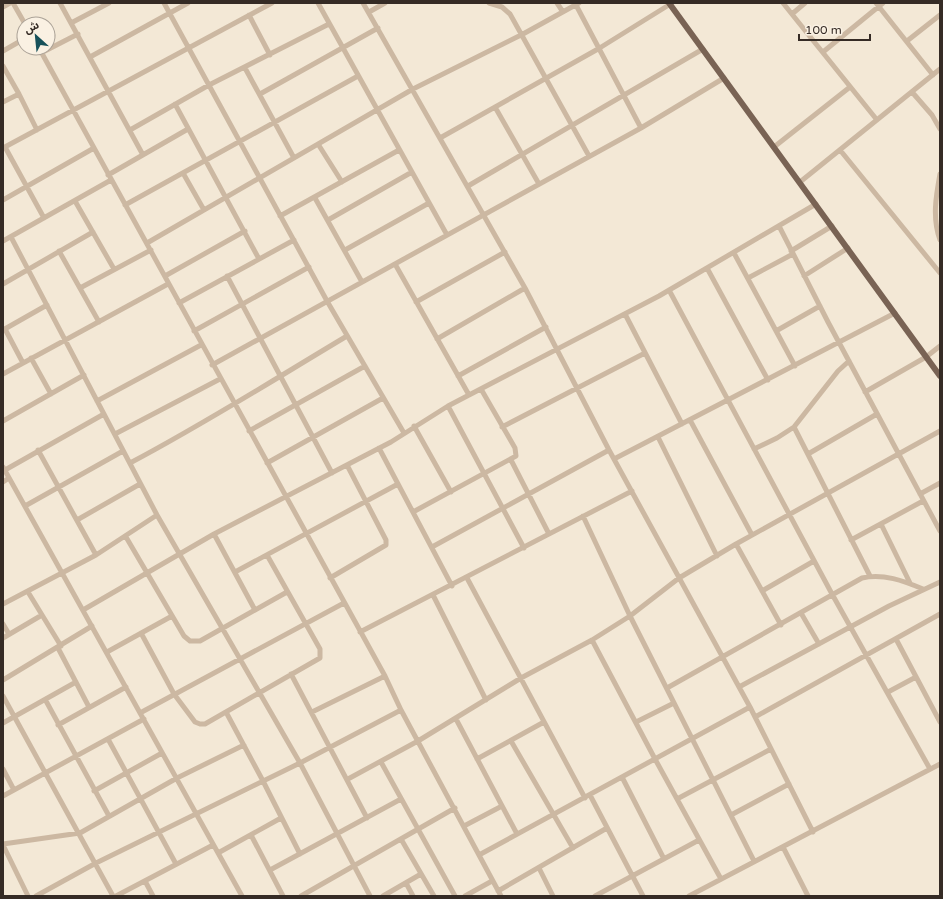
<svg xmlns="http://www.w3.org/2000/svg" width="943" height="899" viewBox="0 0 943 899" font-family="'Varela Round','Noto Sans Arabic',sans-serif">
	<rect width="100%" height="100%" fill="#f3e8d6"/>
	<g fill="none" stroke-linecap="round" stroke-linejoin="round">
		<path stroke="#ccb8a2" stroke-width="5" d="M13 3 25 24
			M60 3 143 155
			M164 3 327 301 404 433
			M318 3 447 235
			M363 3 525 288 609 450 750 707 813 832
			M489 3 502 7 510 14 589 156
			M557 3 563 12
			M783 3 877 120
			M876 3 933 75
			M576 5 641 128
			M3 7 10 3
			M369 12 385 3
			M792 14 805 3
			M249 15 270 55
			M71 23 109 3
			M907 41 940 15
			M39 48 385 676 401 710 501 896
			M3 51 24 39
			M823 52 883 3
			M41 53 78 34
			M90 57 188 3
			M3 66 19 94
			M245 68 294 158
			M912 92 932 115 940 129
			M260 94 378 28
			M3 102 19 94 37 130
			M175 104 259 259
			M495 107 539 184
			M130 130 209 85 329 24
			M440 138 598 49 672 3
			M318 144 342 182
			M5 147 44 218
			M774 147 850 87
			M3 148 272 3
			M840 150 940 273
			M183 173 204 210
			M940 174C936 196 932 218 940 240
			M108 175 188 129
			M800 182 940 69
			M468 186 703 49
			M315 198 362 282
			M3 200 94 148
			M75 201 114 269
			M125 205 358 76
			M280 216 399 150
			M328 220 412 172
			M779 226 828 322 940 531
			M11 237 157 515 300 763 370 896
			M3 241 111 180
			M147 243 413 89 523 34 579 3
			M345 250 429 203
			M59 251 99 322
			M791 251 832 226
			M734 253 795 366
			M395 264 469 395
			M707 268 768 380
			M165 276 245 231
			M227 276 332 473
			M804 276 848 248
			M748 278 793 254
			M3 284 93 232
			M80 288 151 250
			M669 290 832 594 930 769
			M416 302 505 252
			M179 303 294 240
			M625 314 682 424
			M5 329 23 363
			M3 330 47 305
			M194 331 309 267
			M776 331 820 306
			M437 339 525 288
			M31 358 51 394
			M212 365 641 128 724 78
			M3 374 168 284
			M458 376 546 327
			M865 392 926 357 940 346
			M97 401 201 345
			M448 406 524 548
			M690 420 752 535
			M3 421 84 375
			M414 426 451 492
			M502 427 645 353
			M794 427 870 576
			M249 431 365 366
			M115 434 220 379
			M658 437 717 556
			M379 448 452 586
			M754 449 777 438 794 427 838 371 849 361
			M38 450 96 555
			M808 454 877 414
			M614 459 895 313
			M511 460 549 534
			M130 463C204 424 275 379 347 336
			M267 463 383 398
			M3 467 242 896
			M5 470 104 414
			M3 482 9 478
			M920 494 940 483
			M25 506 123 451
			M413 512 516 456 515 448 481 389
			M583 516 630 616 754 861
			M77 520 140 484
			M881 524 910 583
			M214 534 255 610
			M126 537 184 636 190 641H200L287 592
			M851 540 923 501
			M736 544 781 625
			M432 547 609 450
			M235 572 398 484
			M330 578 386 545V540L347 465
			M467 578 585 798
			M762 591 814 561
			M28 592 61 646
			M433 595 486 700
			M3 604 96 555 157 515
			M83 610 214 534 391 442 448 406 659 296 816 204
			M801 613 819 644
			M3 624 9 634
			M360 632 632 491
			M141 633 174 694 195 722 200 724H205L320 658V649L267 555
			M3 638 42 615
			M896 639 940 722
			M592 640 655 759 721 879
			M58 648 89 707
			M107 652 172 616
			M291 674 367 818
			M3 680 92 626
			M739 687 889 606 940 582
			M667 688 862 578C883 573 904 581 923 589
			M888 692 916 677
			M3 696 113 896
			M46 701 109 816
			M226 712 263 781 300 854
			M312 712 385 676
			M140 713 344 603
			M755 717 940 614
			M456 719 517 834
			M636 722 674 703
			M3 723 76 682
			M58 725 126 687
			M108 739 176 864
			M511 741 573 848
			M477 759 544 722
			M381 762 455 896
			M3 769 14 790
			M622 777 664 859
			M348 779 418 741 521 678 592 640 630 616 679 578 736 544 940 431
			M94 791 162 753
			M590 795 643 896
			M3 796 144 719
			M677 799 771 749
			M731 815 789 784
			M464 826 502 806
			M251 835 283 896
			M401 839 434 896
			M3 844 80 833 177 778 244 745
			M3 845 28 896
			M783 847 808 896
			M218 853 281 818
			M479 855 750 707
			M539 868 553 896
			M270 870 401 799
			M145 881 153 896
			M406 883 413 896
			M498 891 607 828
			M36 896 96 863 300 763 401 710
			M116 896 213 845
			M301 896 455 808
			M383 896 421 874
			M465 896 492 881
			M595 896 699 840
			M689 896 940 764"/>
		<path stroke="#796354" stroke-width="6" d="M669 3 940 376"/>
	</g>
	<rect width="943" height="899" fill="none" stroke="#352b25" stroke-width="8"/>
	<g transform="translate(36 36) rotate(333)"><circle r="19" fill="#faf1e3" stroke="#aba297"/>
	<path d="M0-3L7 15L0 10L-7 15Z" fill="#17515a"/>
	<text y="-6" font-size="11" font-weight="bold" text-anchor="middle" fill="#352b25">ش</text>
	</g>
	<path d="M799 34v6h71v-6" fill="none" stroke="#352b25" stroke-width="2"/>
	<text x="805" y="34" font-size="12" fill="#352b25" stroke="#faf1e3" stroke-width="3" paint-order="stroke">100 m</text>
</svg>
